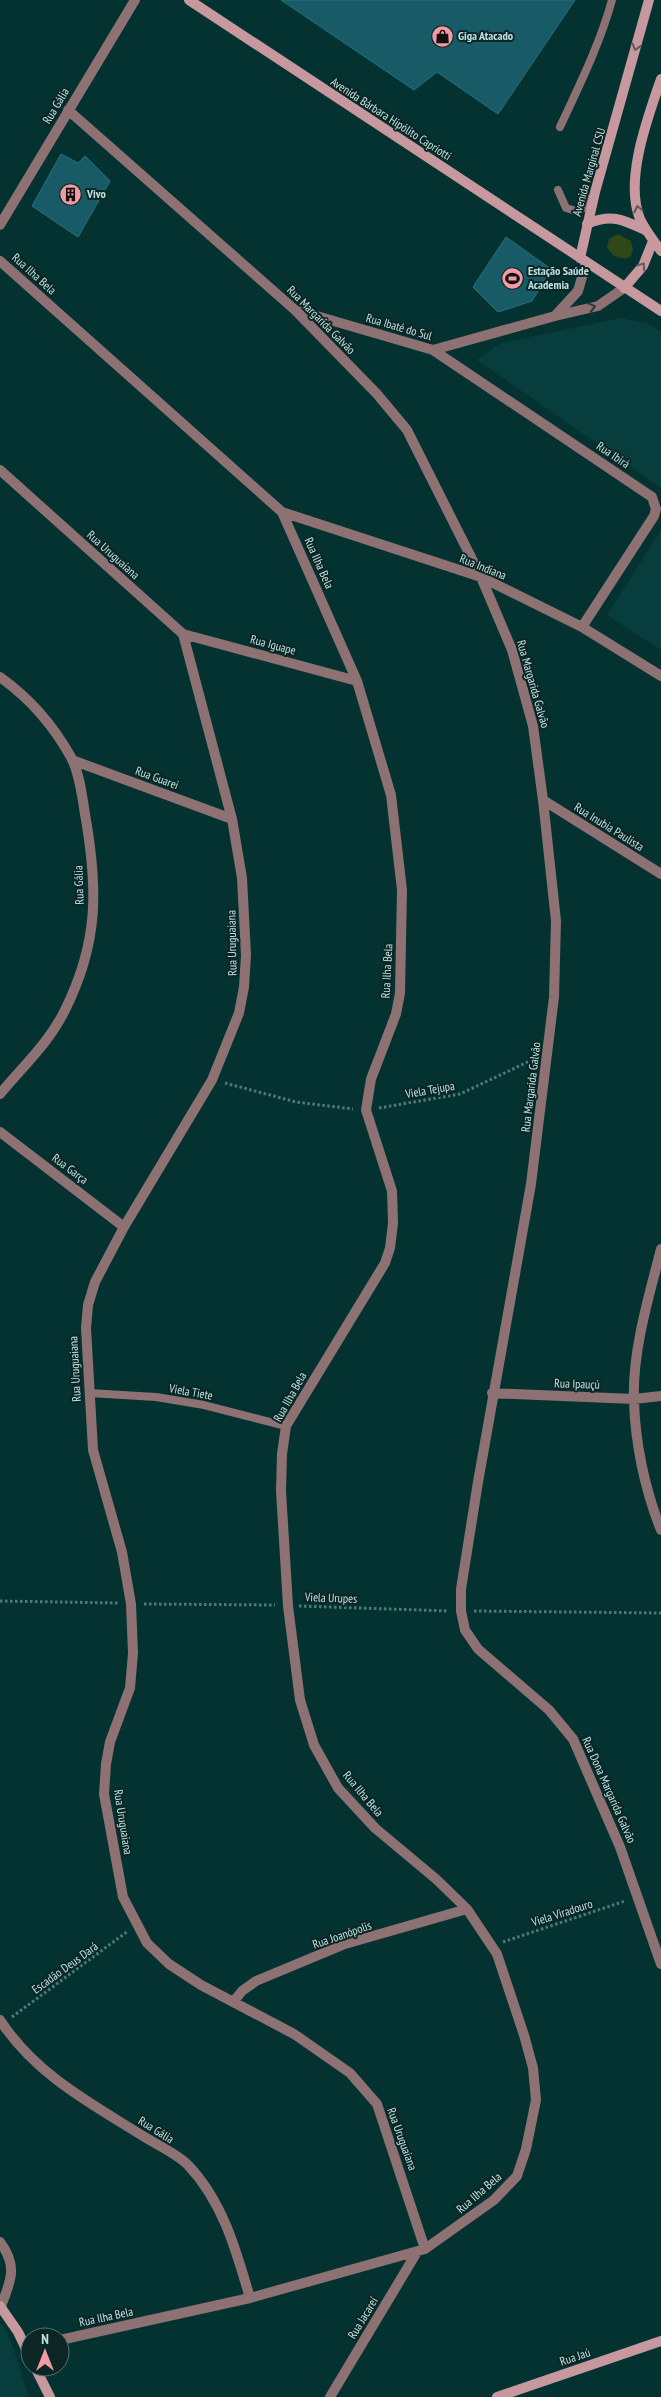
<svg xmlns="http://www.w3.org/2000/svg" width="661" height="2397" viewBox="0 0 661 2397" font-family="'PT Sans Narrow',sans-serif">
	<rect width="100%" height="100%" fill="#033231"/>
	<path fill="#073e3d" d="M621 318 647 323 661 332V488L477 360 501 343Z
		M661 530V650L607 615Z
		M0 2324 4 2327 13 2347 29 2397H0Z"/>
	<path fill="#304818" d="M618 234 631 241 633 249 631 256 625 259 614 256 607 248 609 239Z"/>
	<path fill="#185a66" stroke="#227482" d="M281 0H575L498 114 437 72 414 90Z
		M61 154 78 163 85 156 110 181 78 237 32 206Z
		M506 237 551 269 532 301 498 312 473 287Z"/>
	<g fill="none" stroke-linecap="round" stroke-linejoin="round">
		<path stroke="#4f7a78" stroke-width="3" stroke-dasharray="2.5 2.5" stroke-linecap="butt" d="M225 1083 296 1102 353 1109
			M379 1108 460 1094 534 1059
			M0 1601 118 1603
			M144 1604 275 1605
			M299 1606 448 1611
			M474 1611 661 1613
			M503 1942 625 1901
			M12 2017 128 1931"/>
		<path stroke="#8e7173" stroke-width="8" d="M560 127C579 86 600 44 612 0
			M558 190 566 208 576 211 586 207 591 198
			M89 1393 156 1397 204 1405 286 1426"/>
		<path stroke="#8e7173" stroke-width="10" d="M68 110 295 310 377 394 407 430 481 577 512 650 533 726 543 800 556 921 554 997 531 1184 478 1482 461 1589V1611L465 1630 478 1649 549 1710 573 1739 620 1847 661 1964
			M0 225 135 0
			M0 261 282 512 357 681 391 795 402 890 400 993 396 1014 371 1079 366 1110 392 1191 393 1223 390 1248 385 1263 286 1426 282 1454 281 1491 288 1606 300 1700 314 1745 338 1788 375 1828 436 1879 467 1909 497 1954 524 2035 533 2068 536 2100 526 2149 517 2176 494 2200 425 2249 250 2298 60 2340
			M296 310 433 350 555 316 598 306 624 288
			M555 316 578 291 586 263
			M433 350 652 497 656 509 654 516 582 627
			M0 470 183 634 232 819 242 878 246 955 244 987 239 1013 212 1080 124 1227 95 1282 88 1305 86 1328 93 1450 122 1552 131 1604 133 1653 130 1688 110 1742 106 1764 104 1794 123 1897 147 1943 169 1964 201 1985 294 2034 350 2073 377 2104 425 2249
			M282 512 481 577 582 627 661 676
			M183 634 357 681
			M0 677C31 699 54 726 72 759 80 776 82 796 85 814 98 888 99 942 65 1010 49 1043 23 1066 0 1094
			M72 760 232 819
			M543 800 661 874
			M0 1132 124 1227
			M661 1249C649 1296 632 1352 634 1400 635 1443 645 1490 661 1530
			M492 1393 634 1399 661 1396
			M234 2001 242 1991 256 1981 345 1944 467 1909
			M0 2020C35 2074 90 2103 143 2136 157 2145 176 2153 188 2165 223 2202 236 2250 250 2298
			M0 2242C18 2266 11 2281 1 2306
			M330 2397 417 2252"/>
		<path stroke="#c7989d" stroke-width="10" d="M189 0 661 311
			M661 79C648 117 624 180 640 219 645 230 654 241 661 251
			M587 224C612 213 624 220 647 231
			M580 258 595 192 649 0
			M624 288 643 266 653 241
			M0 2306 18 2332 30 2357
			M35 2367 50 2397
			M497 2397 661 2341"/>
	</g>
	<defs><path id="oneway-chevron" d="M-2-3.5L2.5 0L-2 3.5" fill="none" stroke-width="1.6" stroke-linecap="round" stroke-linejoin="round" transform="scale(1.25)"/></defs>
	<g stroke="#60595b">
		<use href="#oneway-chevron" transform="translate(636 47) rotate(105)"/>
		<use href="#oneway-chevron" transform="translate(638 209) rotate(-103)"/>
		<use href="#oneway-chevron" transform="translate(642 266) rotate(-56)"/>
	</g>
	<use stroke="#2c3938" href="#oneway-chevron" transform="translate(592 307) rotate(-15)"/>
	<defs>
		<symbol id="shop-disc" viewBox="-11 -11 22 22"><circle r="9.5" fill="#f49aa5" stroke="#0c2625"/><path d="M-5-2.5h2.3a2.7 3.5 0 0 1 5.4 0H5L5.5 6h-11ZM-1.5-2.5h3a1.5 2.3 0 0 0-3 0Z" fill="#111"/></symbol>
		<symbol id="building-disc" viewBox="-11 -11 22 22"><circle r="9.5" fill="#f49aa5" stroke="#0c2625"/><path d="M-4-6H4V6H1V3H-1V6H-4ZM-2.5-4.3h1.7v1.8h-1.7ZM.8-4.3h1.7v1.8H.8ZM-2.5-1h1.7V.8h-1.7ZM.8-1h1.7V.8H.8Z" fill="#111"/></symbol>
		<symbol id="stadium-disc" viewBox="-11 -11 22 22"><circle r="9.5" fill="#f49aa5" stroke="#0c2625"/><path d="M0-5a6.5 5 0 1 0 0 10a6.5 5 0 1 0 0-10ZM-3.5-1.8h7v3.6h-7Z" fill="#111"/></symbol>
	</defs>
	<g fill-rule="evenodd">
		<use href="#shop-disc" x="430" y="24" width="25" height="25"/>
		<use href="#building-disc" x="58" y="182" width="25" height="25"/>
		<use href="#stadium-disc" x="500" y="266" width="25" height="25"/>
	</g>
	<g text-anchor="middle" stroke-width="4" stroke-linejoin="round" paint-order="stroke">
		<g font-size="12" font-weight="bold" fill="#bde2e0" stroke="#0c2625" text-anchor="start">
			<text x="458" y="40">Giga Atacado</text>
			<text x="87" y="198">Vivo</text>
			<text x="528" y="275">Estação Saúde<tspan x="528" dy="14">Academia</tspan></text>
		</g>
		<g font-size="12" fill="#bde2e0" stroke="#0c2625">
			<text transform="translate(56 106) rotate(-59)" y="4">Rua Gália</text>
			<text transform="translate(391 119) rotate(33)" y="4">Avenida Bárbara Hipólito Capriotti</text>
			<text transform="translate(589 172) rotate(-74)" y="4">Avenida Marginal CSU</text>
			<text transform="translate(34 274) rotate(42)" y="4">Rua Ilha Bela</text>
			<text transform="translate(321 320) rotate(45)" y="4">Rua Margarida Galvão</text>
			<text transform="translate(399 327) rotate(16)" y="4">Rua Ibaté do Sul</text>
			<text transform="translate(613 455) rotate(34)" y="4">Rua Ibirá</text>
			<text transform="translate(113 555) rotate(42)" y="4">Rua Uruguaiana</text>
			<text transform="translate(319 563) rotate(66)" y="4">Rua Ilha Bela</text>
			<text transform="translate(483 567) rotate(22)" y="4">Rua Indiana</text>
			<text transform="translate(273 645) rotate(15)" y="4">Rua Iguape</text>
			<text transform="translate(533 684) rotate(74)" y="4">Rua Margarida Galvão</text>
			<text transform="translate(157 778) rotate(20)" y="4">Rua Guarei</text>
			<text transform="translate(609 827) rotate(32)" y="4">Rua Inubia Paulista</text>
			<text transform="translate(79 885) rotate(-92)" y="4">Rua Gália</text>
			<text transform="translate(232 943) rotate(-91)" y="4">Rua Uruguaiana</text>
			<text transform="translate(387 971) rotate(-87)" y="4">Rua Ilha Bela</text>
			<text transform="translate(531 1087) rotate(-83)" y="4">Rua Margarida Galvão</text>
			<text transform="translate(430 1090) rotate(-10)" y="4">Viela Tejupa</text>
			<text transform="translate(70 1169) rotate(37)" y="4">Rua Garça</text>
			<text transform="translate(75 1369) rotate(-93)" y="4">Rua Uruguaiana</text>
			<text transform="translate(577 1384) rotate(2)" y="4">Rua Ipauçú</text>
			<text transform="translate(191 1392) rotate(10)" y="4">Viela Tiete</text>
			<text transform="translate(290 1397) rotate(-61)" y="4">Rua Ilha Bela</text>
			<text transform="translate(331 1598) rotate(2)" y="4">Viela Urupes</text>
			<text transform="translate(609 1790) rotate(66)" y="4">Rua Dona Margarida Galvão</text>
			<text transform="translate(363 1794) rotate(50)" y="4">Rua Ilha Bela</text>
			<text transform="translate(123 1822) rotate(81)" y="4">Rua Uruguaiana</text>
			<text transform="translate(562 1913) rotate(-18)" y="4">Viela Viradouro</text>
			<text transform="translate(342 1935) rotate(-19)" y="4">Rua Joanópolis</text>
			<text transform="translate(65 1968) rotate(-36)" y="4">Escadão Deus Dará</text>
			<text transform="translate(156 2130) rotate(32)" y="4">Rua Gália</text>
			<text transform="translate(402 2139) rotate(70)" y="4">Rua Uruguaiana</text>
			<text transform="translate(479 2193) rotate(-41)" y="4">Rua Ilha Bela</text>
			<text transform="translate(106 2317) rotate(-12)" y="4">Rua Ilha Bela</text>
			<text transform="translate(363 2318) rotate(-59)" y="4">Rua Jacareí</text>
			<text transform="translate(575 2357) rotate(-19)" y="4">Rua Jaú</text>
		</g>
	</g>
	<g transform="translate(45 2352)"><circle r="24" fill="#0c2625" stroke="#537170"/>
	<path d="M0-4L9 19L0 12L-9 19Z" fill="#f49aa5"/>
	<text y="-8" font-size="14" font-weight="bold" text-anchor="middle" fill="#bde2e0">N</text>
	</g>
</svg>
